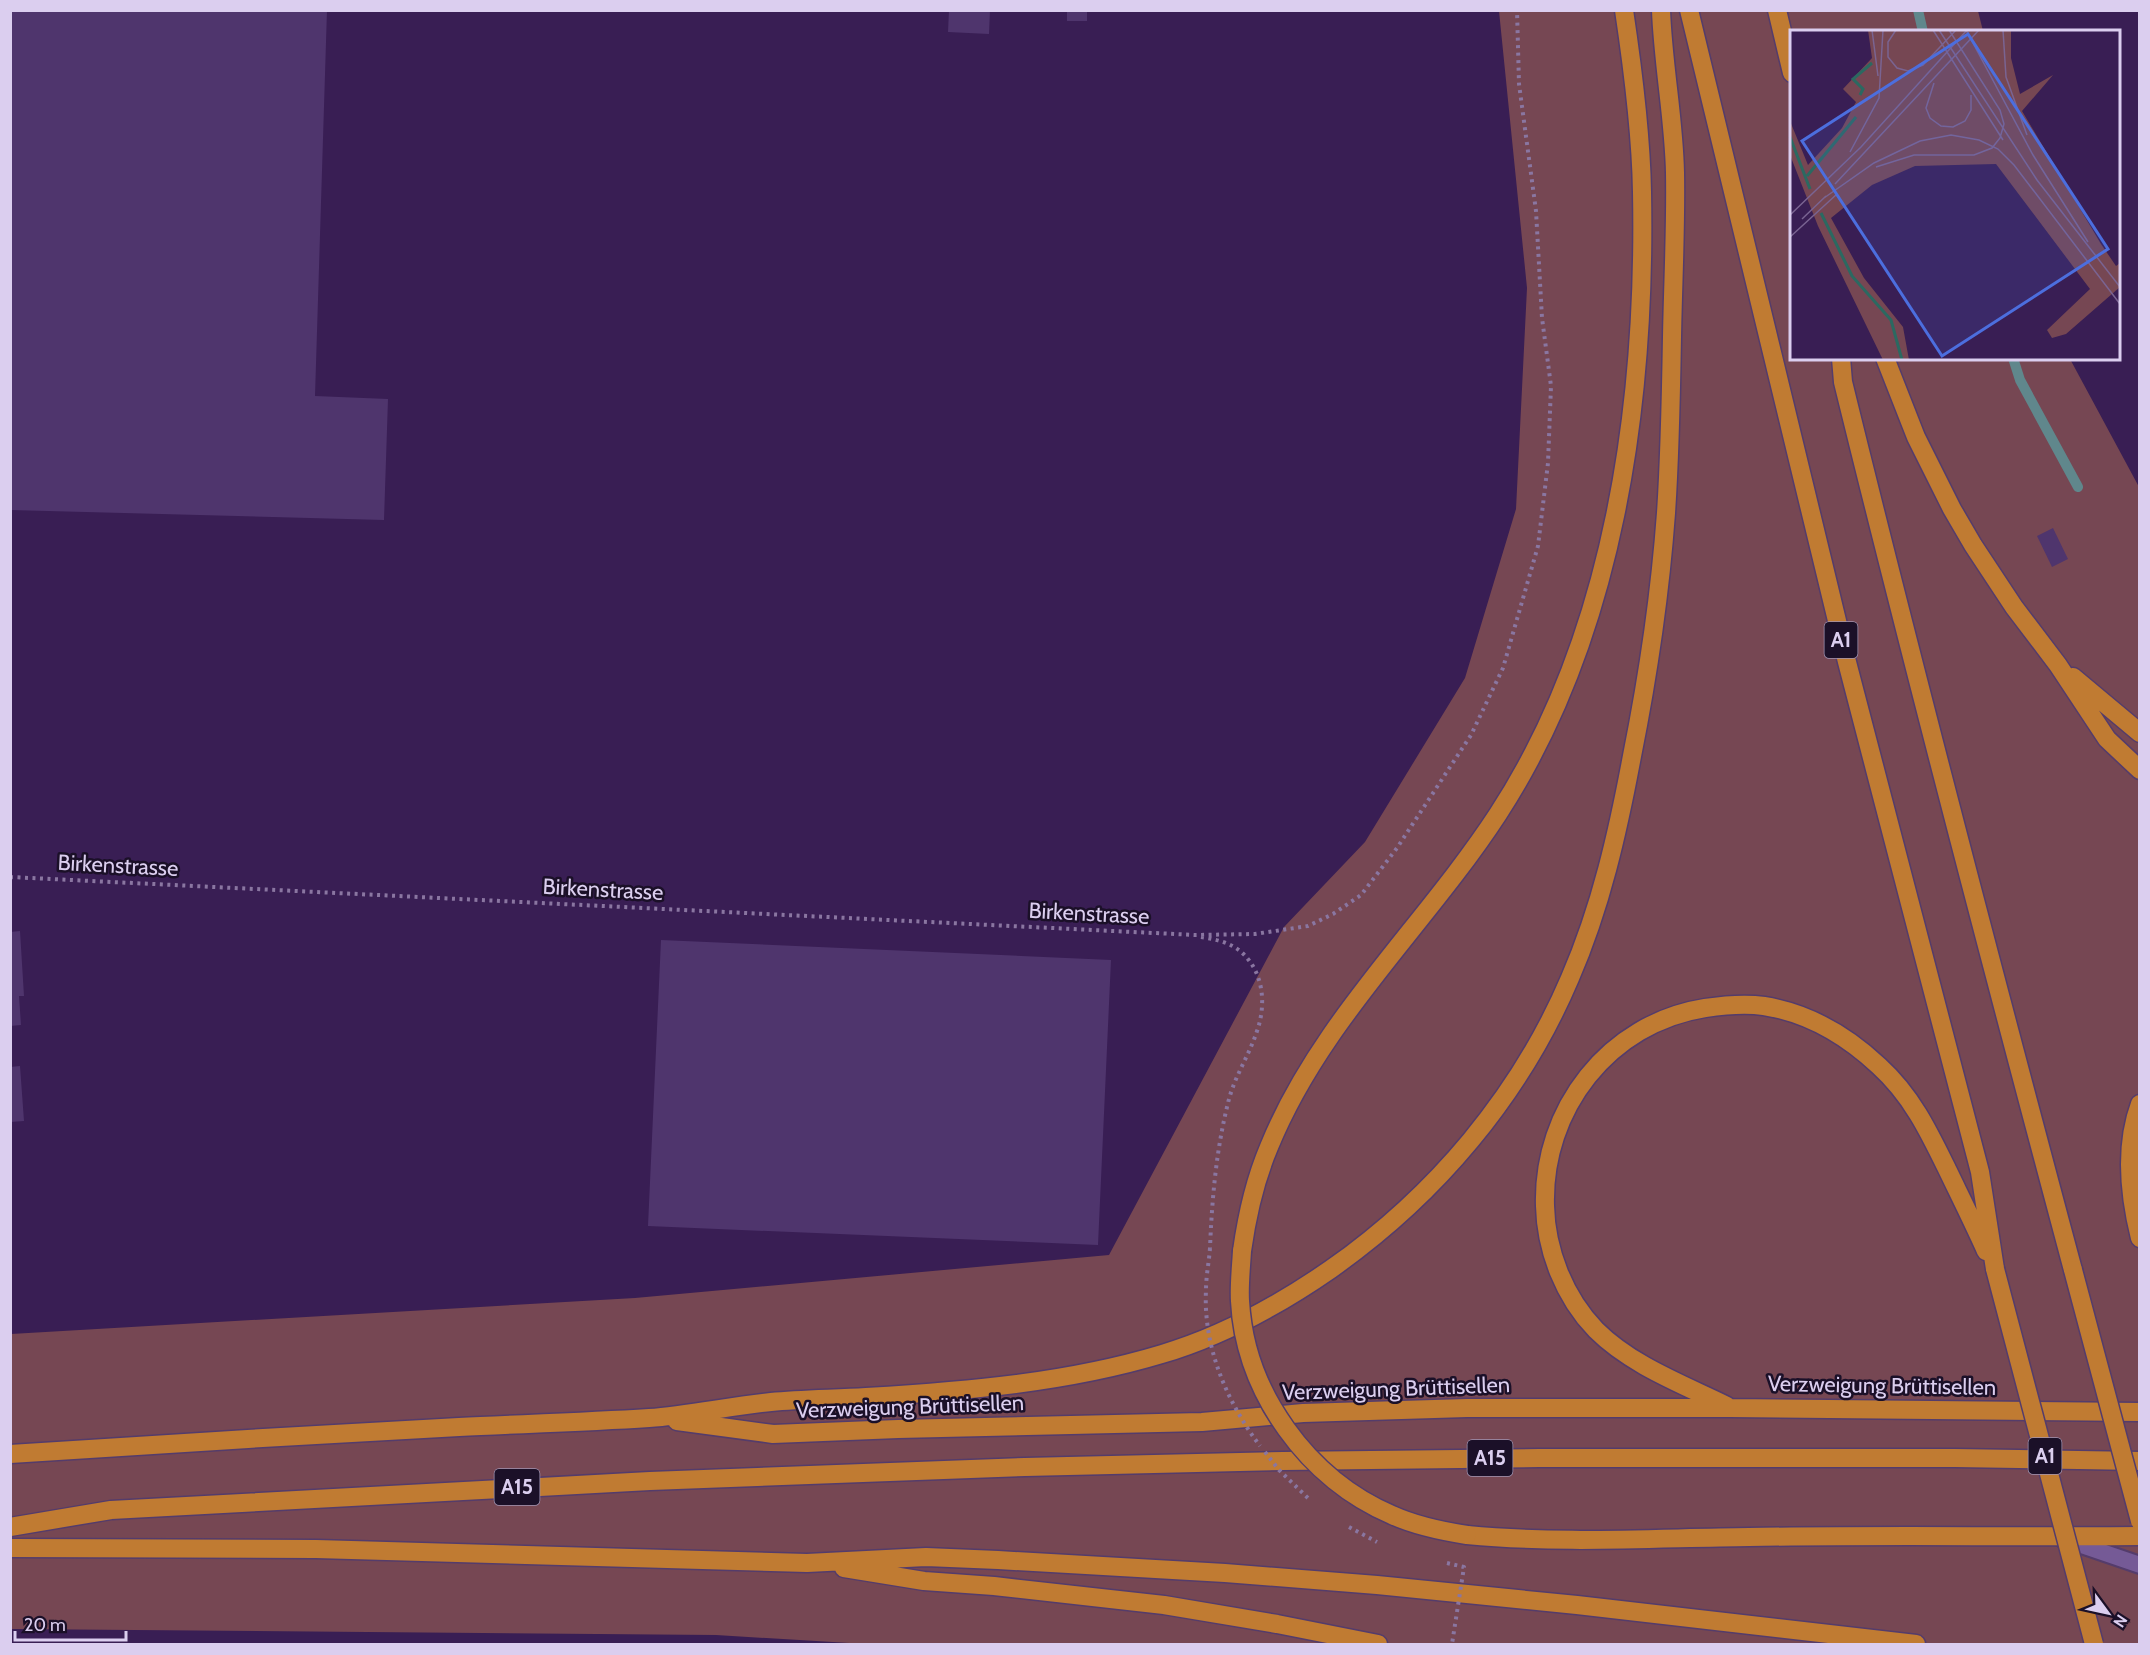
<svg xmlns="http://www.w3.org/2000/svg" width="2150" height="1655" viewBox="0 0 2150 1655" font-family="Cabin,sans-serif">
	<rect width="100%" height="100%" fill="#391e54"/>
	<path fill="#764753" d="M1499 11H1978L1983 31 1792 32V358L2070 359 2139 487V1644H866L716 1635 11 1629V1334L635 1298 1109 1255 1284 927 1365 842 1465 678 1516 509 1527 288Z"/>
	<g fill="none" stroke-linecap="round" stroke-linejoin="round">
		<path stroke="#60878c" stroke-width="10" d="M1918 10 1923 32
			M2013 358 2020 380 2078 487"/>
	</g>
	<path fill="#4f356d" d="M10 10H327L315 396 388 399 384 520 10 510Z
		M949 10H990L989 34 948 32Z
		M1067 10H1087V21H1067Z
		M2053 528 2068 559 2052 567 2037 536Z
		M20 931 24 996H19L21 1025 10 1026V932Z
		M661 940 1111 960 1098 1245 648 1226Z
		M20 1066 24 1121 10 1122V1067Z"/>
	<g fill="none" stroke-linecap="round" stroke-linejoin="round">
		<defs>
			<path id="lane" d="M2061 1538 2140 1565"/>
			<path id="highway" d="M1689 10 1847 662 1980 1172 1995 1269
				M1777 10 1792 73
				M1841 358 1843 382C1916 679 1994 975 2073 1270
				M1885 358 1916 437 1952 509 1973 545 2014 607 2058 665 2107 739 2140 770
				M2073 677 2140 733
				M2140 1104C2124 1147 2129 1194 2140 1238
				M1242 1251C1247 1215 1255 1180 1269 1147 1320 1021 1425 926 1498 814 1615 634 1646 402 1642 192 1641 131 1633 70 1624 10
				M1727 1406C1682 1384 1631 1365 1596 1330 1564 1297 1546 1250 1545 1206 1542 1109 1609 1023 1705 1008 1725 1005 1744 1003 1764 1006 1808 1013 1847 1036 1879 1066 1912 1096 1929 1132 1948 1171 1961 1198 1974 1224 1986 1251
				M677 1421 773 1434 898 1429 1202 1422 1303 1413 1467 1408H1730L2140 1412
				M10 1454C160 1444 309 1435 459 1427 522 1424 586 1422 649 1418 690 1415 730 1406 771 1402 802 1399 834 1399 866 1397 965 1391 1066 1383 1162 1354 1223 1336 1279 1305 1331 1269 1435 1196 1520 1096 1570 978 1601 907 1618 831 1632 756 1648 676 1660 595 1666 513 1670 455 1671 395 1672 337 1673 282 1676 227 1675 173 1674 119 1663 65 1661 10
				M10 1527 111 1510 650 1481 1025 1467 1283 1461 1539 1458H1955L2140 1461
				M1467 1535C1560 1544 1655 1538 1749 1537 1879 1535 2009 1537 2140 1536
				M10 1548 316 1549 807 1563 926 1557 998 1560 1225 1573 1377 1585 1577 1605 1916 1644
				M844 1568 924 1581 994 1586 1164 1605 1277 1624 1378 1644"/>
		</defs>
		<use href="#lane" stroke="#543c6b" stroke-width="20"/>
		<use href="#highway" stroke="#543c6b" stroke-width="21"/>
		<path stroke="#8a76a1" stroke-width="4" stroke-dasharray="3 4.5" stroke-linecap="butt" d="M10 877 1195 935 1255 934 1308 926 1333 914 1361 895 1397 848 1471 735 1503 668 1538 546 1548 463 1551 386 1542 318 1536 211 1519 84 1517 10
			M1201 937C1214 939 1229 942 1240 951 1263 970 1267 1003 1257 1031 1249 1056 1234 1077 1228 1103 1216 1151 1212 1199 1210 1248"/>
		<use href="#lane" stroke="#755a96" stroke-width="16"/>
		<use href="#highway" stroke="#c07b32" stroke-width="18"/>
		<defs>
			<path id="highway-bridge" d="M1242 1251C1241 1268 1239 1285 1240 1301 1245 1393 1308 1479 1392 1515 1416 1526 1441 1531 1467 1535
				M1995 1269 2094 1644
				M2073 1270 2140 1521"/>
		</defs>
		<use href="#highway-bridge" stroke="#543c6b" stroke-width="21" stroke-linecap="butt"/>
		<path stroke="#8a76a1" stroke-width="4" stroke-dasharray="3 4.5" stroke-linecap="butt" d="M1210 1248C1209 1262 1206 1276 1206 1290 1203 1347 1227 1402 1260 1446
			M1265 1452 1279 1470 1311 1501
			M1349 1527 1377 1542
			M1447 1563 1464 1567 1452 1644"/>
		<use href="#highway-bridge" stroke="#c07b32" stroke-width="18"/>
	</g>
	<g text-anchor="middle" stroke-width="5" stroke-linejoin="round" paint-order="stroke">
		<g fill="#1b1028" stroke="#a195b3" stroke-width="1.5">
			<rect x="1824.5" y="622" width="33" height="36" rx="4.5"/>
			<rect x="2028.5" y="1438" width="33" height="36" rx="4.5"/>
			<rect x="1467.5" y="1440" width="45" height="36" rx="4.5"/>
			<rect x="494.5" y="1469" width="45" height="36" rx="4.5"/>
		</g>
		<g font-size="21" font-weight="bold" fill="#dbceef">
			<text x="1841" y="647">A1</text>
			<text x="2045" y="1463">A1</text>
			<text x="1490" y="1465">A15</text>
			<text x="517" y="1494">A15</text>
		</g>
		<g font-size="22" fill="#dbceef" stroke="#1b1028">
			<text transform="translate(118 865) rotate(3)" y="8">Birkenstrasse</text>
			<text transform="translate(603 889) rotate(3)" y="8">Birkenstrasse</text>
			<text transform="translate(1089 913) rotate(3)" y="8">Birkenstrasse</text>
			<text transform="translate(1882 1385) rotate(1)" y="8">Verzweigung Brüttisellen</text>
			<text transform="translate(1396 1388) rotate(-2)" y="8">Verzweigung Brüttisellen</text>
			<text transform="translate(910 1406) rotate(-2)" y="8">Verzweigung Brüttisellen</text>
		</g>
	</g>
	<g transform="translate(1790 30)">
		<rect width="330" height="330" fill="#391e54"/>
		<path d="M78 0H221V28L230 64 263 45 232 81 311 214 326 236 330 233V257L276 304 262 308 257 300 300 259 206 134 125 136 82 155 41 188 74 248 113 297 119 330H93L28 196 0 125V91L18 135 52 98 66 72 53 59 82 28Z" fill="#764753"/>
		<path fill="none" stroke="#2b6961" stroke-width="3" d="M70 65 73 59 63 49 82 33M0 107 20 159M17 146 66 87M31 183 62 246 101 290 112 330"/>
		<path fill="none" stroke="#7a6492" stroke-width="1.5" d="M82 0 88 46M106 0 98 12V27L107 38 118 41 133 35 166 0M143 0 213 110M149 0 247 150 330 257M176 0 243 125 298 212M213 0 216 47 237 105M144 53 136 78 140 88 151 96 163 97 175 91 181 80V65M60 122 89 68 93 0M86 137 124 125H184L202 118 210 108 214 94 210 80 159 0M45 154 189 0M34 168 84 133 130 111 161 105 189 110 208 119 224 135 330 274M0 185 71 117 177 0M12 189 36 166M0 207 47 164"/>
		<path fill="#4c6ede" fill-opacity="0.15" stroke="#4c6ede" stroke-width="3" d="M178 4 318 219 152 326 12 111Z"/>
		<rect width="330" height="330" fill="none" stroke="#dbceef" stroke-width="3"/>
	</g>
	<rect width="2150" height="1655" fill="none" stroke="#dbceef" stroke-width="24"/>
	<g transform="translate(2108 1613) rotate(123)" stroke="#1b1028" stroke-width="4.5" paint-order="stroke">
	<path d="M0-4.5L10 22L0 15L-10 22Z" fill="#dbceef"/>
	<text y="-9" font-size="16" font-weight="bold" text-anchor="middle" fill="#dbceef">N</text>
	</g>
	<path d="M15 1631v9h111v-9" fill="none" stroke="#dbceef" stroke-width="3"/>
	<text x="24" y="1631" font-size="18" fill="#dbceef" stroke="#1b1028" stroke-width="4.5" paint-order="stroke">20 m</text>
</svg>
